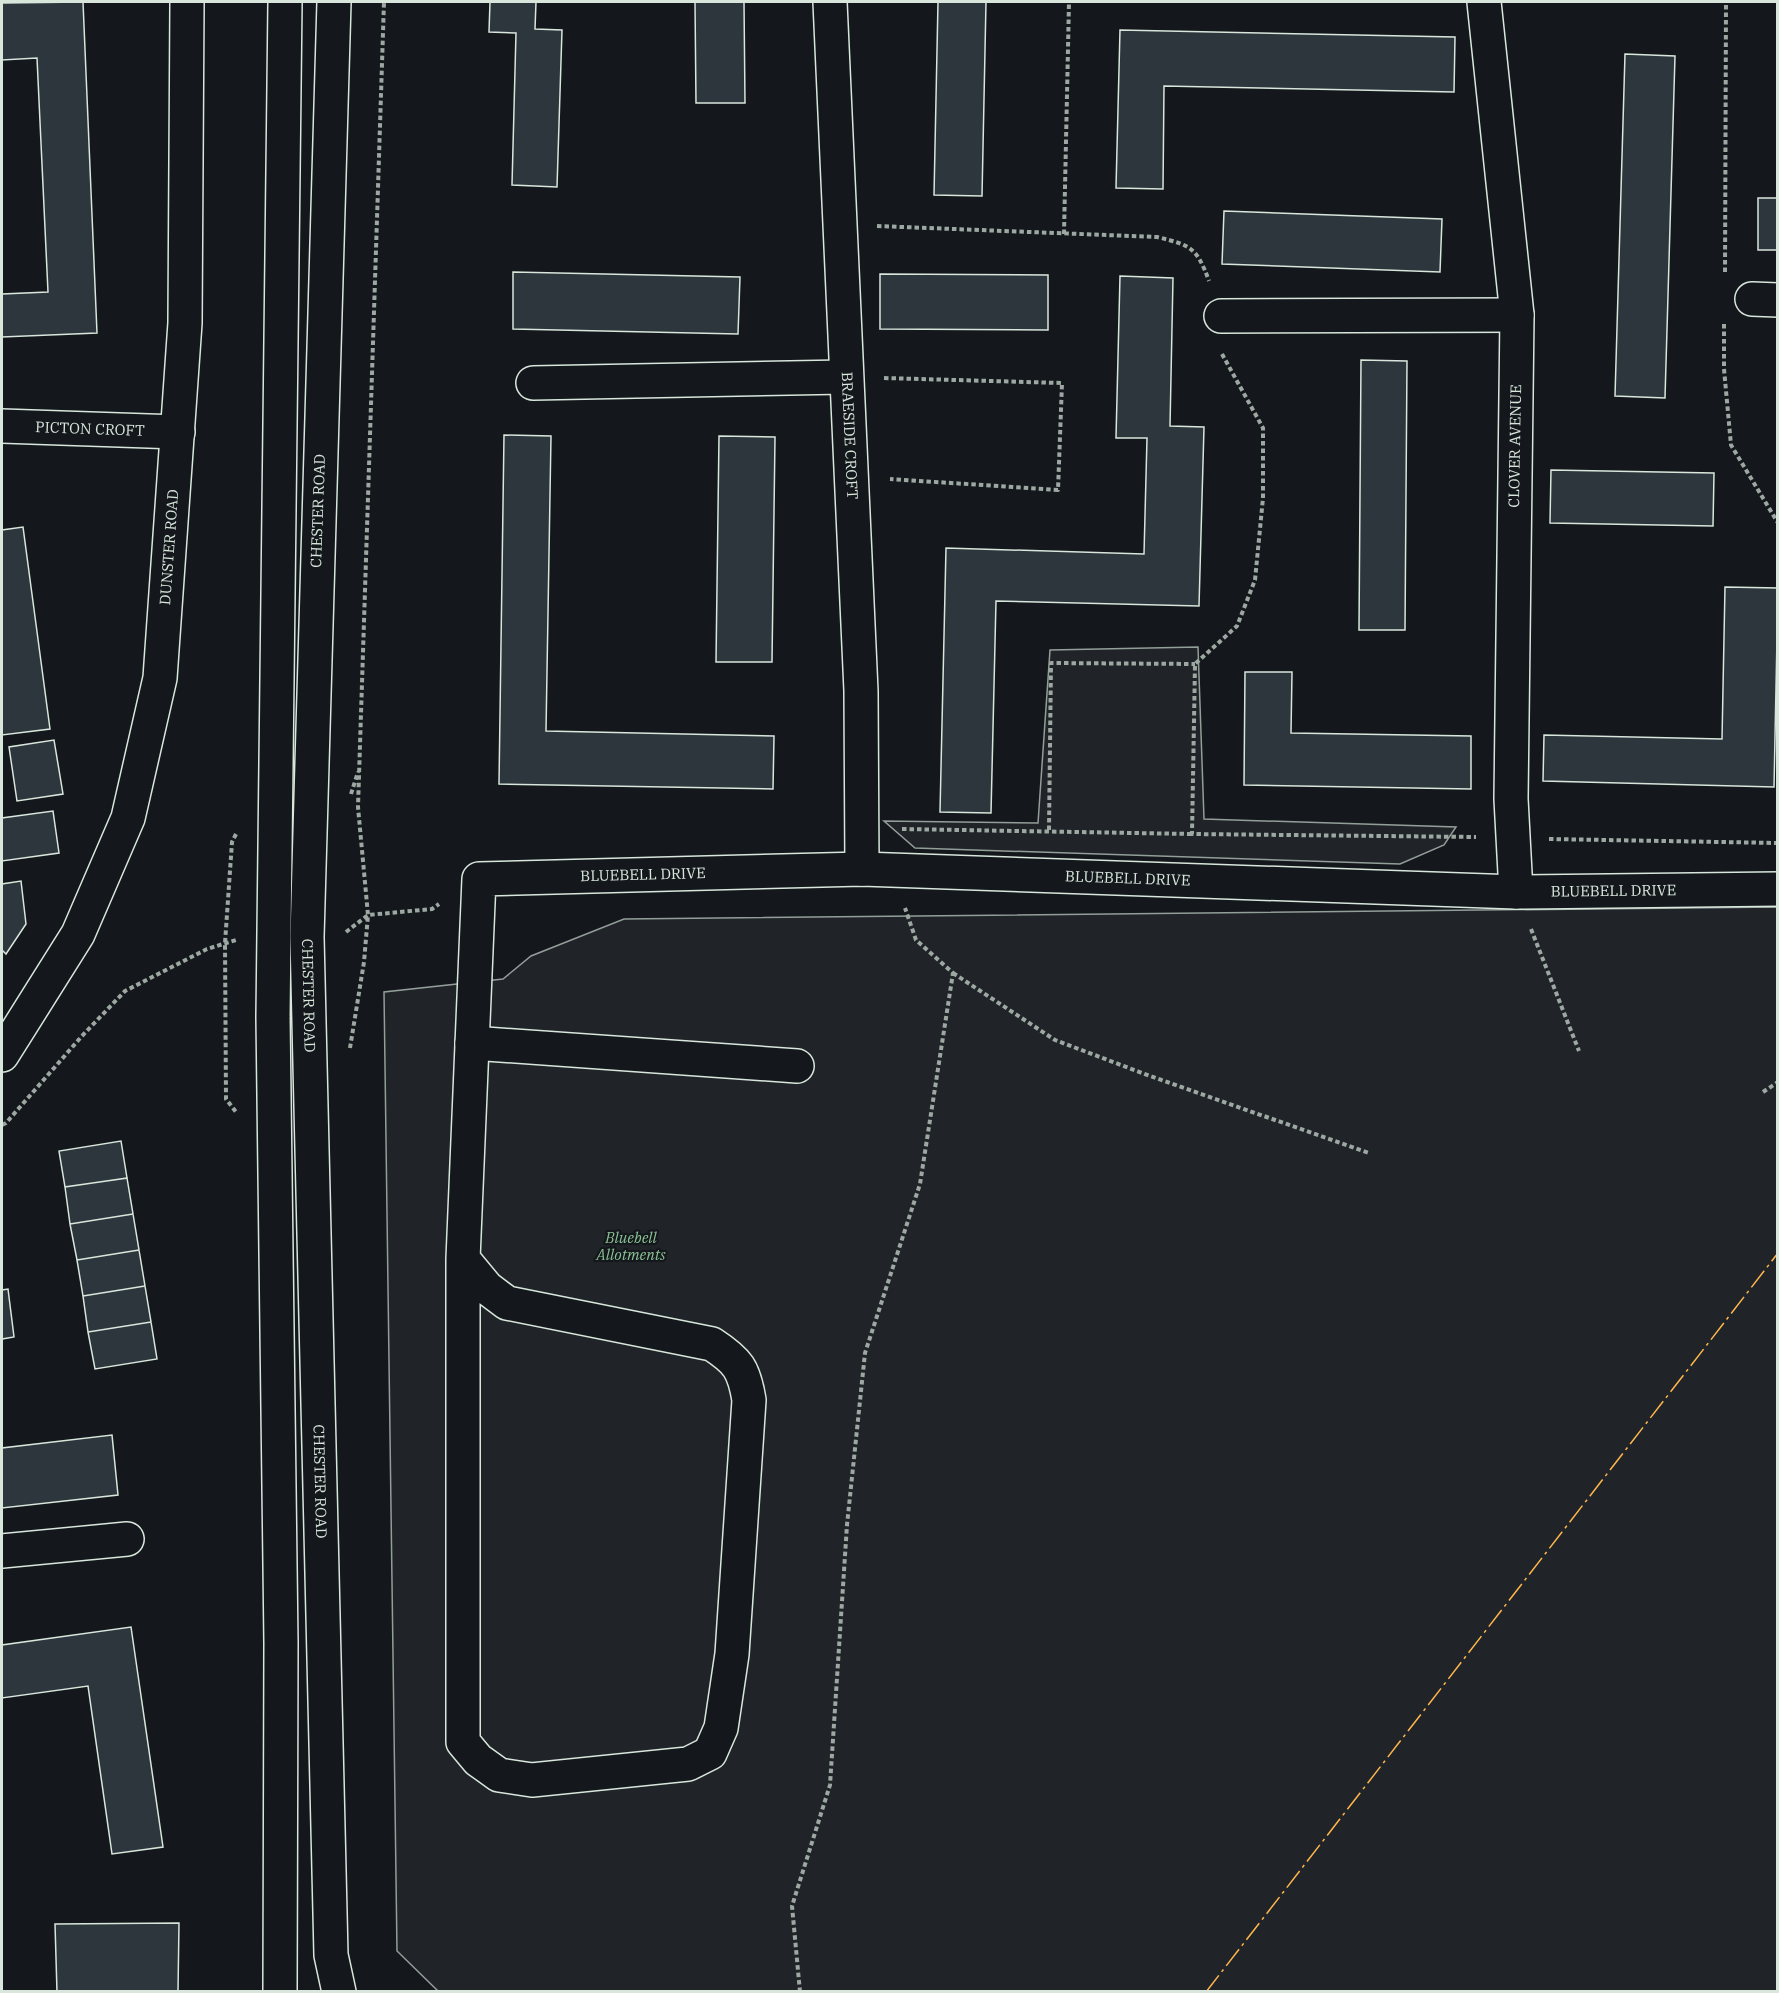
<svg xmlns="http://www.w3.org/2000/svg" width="1779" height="1993" viewBox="0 0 1779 1993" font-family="'IBM Plex Serif',serif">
	<rect width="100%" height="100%" fill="#14181c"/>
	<path fill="#202428" stroke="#939e99" stroke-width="1.5" d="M1198 647 1204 819 1456 827 1444 845 1400 864 915 848 884 821 1038 823 1050 650Z
		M1777 907V1991H438L397 1951 384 992 503 979 531 956 624 919Z"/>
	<path fill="#2c363c" stroke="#d8e6dc" stroke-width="1.5" d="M83 2 97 333 2 337V294L48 292 37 58 2 60V3Z
		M490 2H536L535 29 562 30 557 187 512 185 516 33 489 32Z
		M695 2H744L745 103H696Z
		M938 2H986L982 196 934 195Z
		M1120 30 1455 37 1454 92 1164 86 1163 189 1116 188Z
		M1625 54 1675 56 1665 398 1615 396Z
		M1758 198H1778V250H1758Z
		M1224 211 1442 219 1440 272 1222 264Z
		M513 272 740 277 738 334 513 329Z
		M880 274 1048 275V330L880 329Z
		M1120 276 1173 278 1170 426 1204 427 1199 606 996 601 991 813 940 812 946 548 1144 554 1147 438H1116Z
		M1361 360 1407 361 1405 630H1359Z
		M504 435 551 436 546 731 774 736 773 789 499 784Z
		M719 436 775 437 772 662H716Z
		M1551 470 1714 473 1713 526 1550 523Z
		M23 527 50 729 2 735V530Z
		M1725 587 1778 588 1774 787 1543 781 1544 735 1722 739Z
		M1245 672H1292L1291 733 1471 736V789L1244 785Z
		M54 740 63 794 17 801 9 747Z
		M53 811 59 853 2 861V818Z
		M21 881 26 924 6 954 2 950V884Z
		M121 1141 127 1178 65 1187 59 1151Z
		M127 1178 133 1214 70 1224 65 1187Z
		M133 1214 139 1250 77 1260 70 1224Z
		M139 1250 145 1286 83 1296 77 1260Z
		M145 1286 151 1322 88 1332 83 1296Z
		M8 1289 14 1337 2 1339V1290Z
		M151 1322 157 1359 95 1369 88 1332Z
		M112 1435 118 1495 2 1508V1448Z
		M131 1627 163 1847 112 1854 88 1686 2 1698V1645Z
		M179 1923 178 1992H57L55 1924Z"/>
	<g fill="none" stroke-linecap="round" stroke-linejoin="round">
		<defs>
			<g id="minor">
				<path id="s1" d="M830 2 861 691 862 869"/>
				<path d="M1484 2 1517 315 1511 799 1516 892"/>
				<path d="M1752 299 1778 300"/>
				<path d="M1221 316 1517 315"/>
				<path d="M533 383 845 377"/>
				<path id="s2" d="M2 426 178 432"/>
				<path d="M472 1043 797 1066"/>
				<path id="s3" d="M2 1055 78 934 128 818 160 678 185 323 187 2"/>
				<path id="s4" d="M463 1259 487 1288 507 1303 712 1344C738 1361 744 1369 749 1400L732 1654 721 1728 710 1753 688 1764 532 1780 499 1775 478 1760 463 1742V1259L479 879 862 869 1516 892 1778 889"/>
				<path d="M2 1551 127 1539"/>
			</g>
			<g id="highway">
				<path id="s5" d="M334 2 307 937 331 1955 339 1992"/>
				<path d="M280 1992 281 1643 273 1017 285 2"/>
			</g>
		</defs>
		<use href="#minor" stroke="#d8e6dc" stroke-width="36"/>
		<use href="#highway" stroke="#d8e6dc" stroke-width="36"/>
		<path stroke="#9da8a2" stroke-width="4" stroke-dasharray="4.5 3" stroke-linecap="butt" d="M877 226 1157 237C1191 245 1197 248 1209 281
			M1064 234 1069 2
			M1725 272 1726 2
			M1724 324V369L1731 445 1778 523
			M1222 354 1263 428V498L1255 580 1237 626 1195 664 1192 834 1476 837
			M884 378 1062 383 1058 490 890 479
			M351 794 358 772
			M902 829 1192 834
			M1049 830 1051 663 1195 664
			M236 834 232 842 225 943 226 1099 236 1112
			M1549 839 1778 843
			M1531 929 1579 1051
			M346 932 368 915 432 909 439 904
			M953 973 1055 1040 1150 1076 1369 1153
			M350 1048 364 962 368 915 358 807 384 2
			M1763 1092 1778 1082
			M2 1125 6 1123 82 1036 125 991 207 949 236 940
			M800 1992 792 1906 830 1785 847 1525 865 1353 920 1184 953 973 916 940 905 908"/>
		<use href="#minor" stroke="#14181c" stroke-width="33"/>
		<use href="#highway" stroke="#14181c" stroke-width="33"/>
		<path stroke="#ffb74d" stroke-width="1.5" stroke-dasharray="21 4.5 3 4.5" stroke-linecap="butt" d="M1206 1992 1778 1253"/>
	</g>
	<g text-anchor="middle" stroke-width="4.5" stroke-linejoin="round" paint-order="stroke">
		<g font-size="15" fill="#d8e6dc" stroke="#14181c">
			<text dy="5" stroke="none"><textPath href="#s2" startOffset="88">PICTON CROFT</textPath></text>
			<text dy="5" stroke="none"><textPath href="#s1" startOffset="434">BRAESIDE CROFT</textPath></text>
			<text transform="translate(1515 446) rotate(-89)" y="5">CLOVER AVENUE</text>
			<text transform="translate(318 511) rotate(-88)" y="5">CHESTER ROAD</text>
			<text dy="5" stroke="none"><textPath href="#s3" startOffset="544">DUNSTER ROAD</textPath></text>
			<text dy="5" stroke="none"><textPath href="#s4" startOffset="1990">BLUEBELL DRIVE</textPath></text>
			<text dy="5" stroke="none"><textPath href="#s4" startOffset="2475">BLUEBELL DRIVE</textPath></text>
			<text dy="5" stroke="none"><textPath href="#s4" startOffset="2961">BLUEBELL DRIVE</textPath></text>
			<text dy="5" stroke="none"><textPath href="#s5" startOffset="994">CHESTER ROAD</textPath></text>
			<text dy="5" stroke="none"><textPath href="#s5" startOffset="1480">CHESTER ROAD</textPath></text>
		</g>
		<g font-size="15" font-style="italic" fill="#8ac095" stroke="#14181c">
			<text x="631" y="1243">Bluebell<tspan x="631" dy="17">Allotments</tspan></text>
		</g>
	</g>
	<rect width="1779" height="1993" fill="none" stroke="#d8e6dc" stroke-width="6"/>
</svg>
